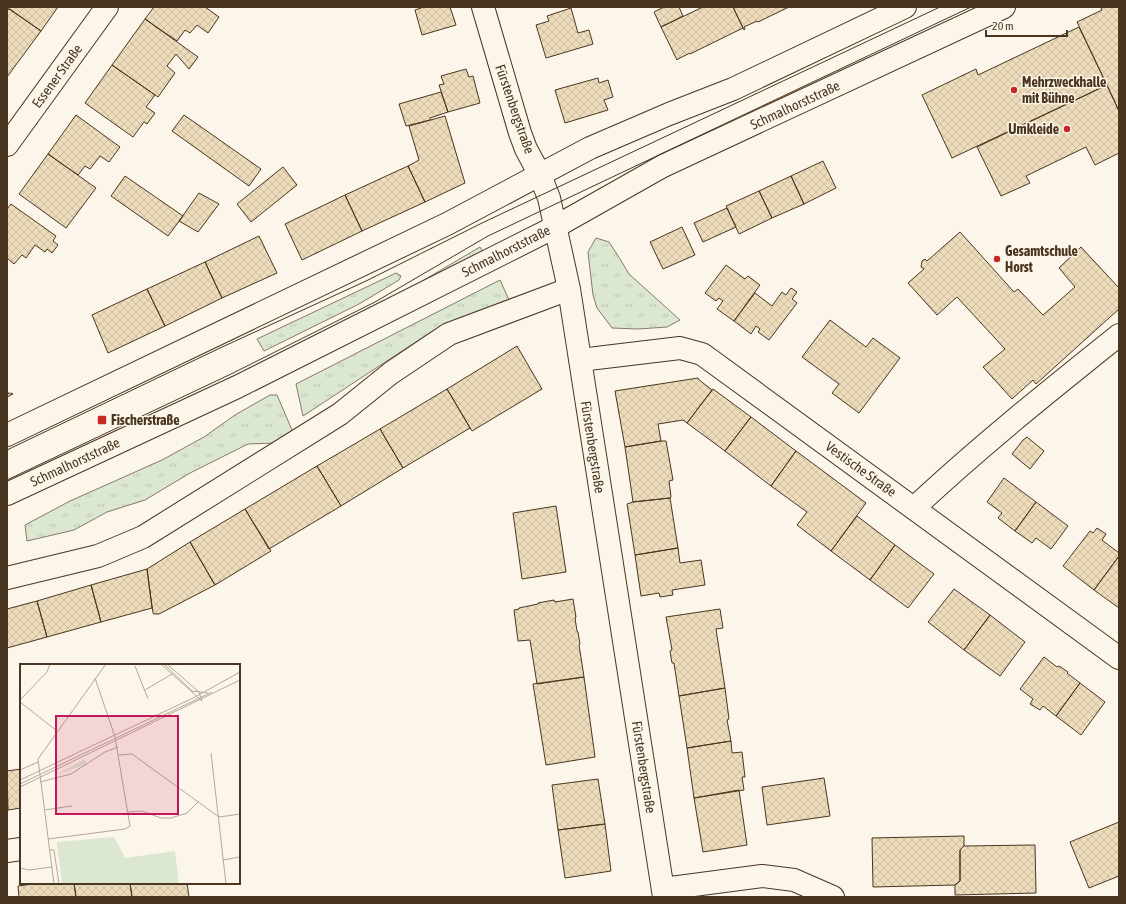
<svg xmlns="http://www.w3.org/2000/svg" width="1126" height="904" viewBox="0 0 1126 904" font-family="'Asap Condensed',sans-serif">
	<defs>
		<pattern id="grass-tufts" width="24" height="20" patternUnits="userSpaceOnUse"><rect width="24" height="20" fill="#dce7d0"/><path d="M3 7l-1-3M5 7V3M7 7l1-3M15 17l-1-3M17 17v-4M19 17l1-3" fill="none" stroke="#bec7b2"/></pattern>
		<pattern id="building-cross-hatch" width="8" height="8" patternUnits="userSpaceOnUse"><rect width="8" height="8" fill="#ecdcbc"/><path d="M0 0l8 8M0 8l8-8" fill="none" stroke="#ccbda1"/></pattern>
	</defs>
	<rect width="100%" height="100%" fill="#fbf6e9"/>
	<path fill="url(#grass-tufts)" stroke="#887966" d="M596 238 609 242 620 259 629 274 680 320 667 327 638 329 612 328 597 308 593 295 588 252Z
		M480 247 485 256 390 300Z
		M396 273 401 276 399 280 359 304 264 351 257 339Z
		M500 280 509 300 434 330 303 416 296 384Z
		M270 395H277L292 430 291 436 276 443 248 444 190 473 145 500 107 512 74 530 27 541 25 525 70 501 162 460 204 437 235 415Z"/>
	<path fill="url(#building-cross-hatch)" stroke="#4a3520" d="M7 7H58L41 31Z
		M154 7H205L219 17 208 33 197 25 190 33 185 30 177 41 145 19Z
		M424 7H450L456 25 422 35 415 10Z
		M664 7H679L683 16 661 27 654 12Z
		M703 7H733L743 28 690 54V53L678 59 677 60 661 27Z
		M733 7H789L758 22 757 21 744 27 745 29 744 30Z
		M1104 7H1119V111L1077 22 1102 10 1101 8Z
		M571 8 578 33 589 30 593 44 546 58 536 25 549 21 547 16Z
		M9 9 41 31 7 77V11Z
		M145 19 198 57 189 69 176 54 167 66 175 73 158 97 112 65Z
		M1079 27 1107 85 952 158 922 95 976 69 978 75Z
		M112 65 155 95 146 107 155 113 147 124 144 122 133 137 85 103Z
		M466 69 469 77 473 76 480 103 448 112 439 85 444 84 441 76Z
		M598 78 599 83 608 80 613 97 604 100 608 110 565 123 555 90Z
		M1107 85 1119 111V153L1095 165 1086 147 1026 176 1030 183 1001 196 977 147Z
		M441 92 448 112 430 118V120L406 126 399 104Z
		M76 115 120 147 109 162 100 156 90 169 85 166 78 175 48 154Z
		M184 115 261 169 249 186 172 131Z
		M445 116 465 183 425 202 408 166 419 160 409 126Z
		M48 154 96 188 66 228 19 194Z
		M823 161 836 188 804 204 791 176Z
		M408 166 425 202 362 231 345 195Z
		M283 167 297 185 251 222 237 204Z
		M125 176 183 216 168 236 111 196Z
		M791 176 804 204 772 218 759 191Z
		M759 191 772 218 739 234 726 206Z
		M199 193 219 204 198 232 179 221Z
		M345 195 362 231 302 260 285 224Z
		M11 204 56 236 53 241 58 245 52 253 47 249 45 252 35 245 26 258 22 255 14 264 7 258V209Z
		M727 208 736 227 703 242 694 223Z
		M682 227 695 255 663 269 650 242Z
		M960 232 1014 292 1018 289 1043 315 1075 287 1059 268 1081 247 1119 288V309L1036 384 1033 380 1012 399 983 367 1005 349 957 297 937 315 908 283 924 269 921 267 922 261 925 259 927 261Z
		M259 236 277 273 222 298 205 262Z
		M205 262 222 298 165 326 147 289Z
		M726 265 745 279 748 276 760 285 734 321 717 309 723 301 719 298 716 301 705 293Z
		M791 288 797 292 792 299 797 303 769 340 758 332 760 329 756 326 751 334 734 321 755 293 772 306 782 292 786 295Z
		M147 289 165 326 108 353 92 315Z
		M830 320 866 347 873 338 900 358 859 413 832 393 839 384 802 357Z
		M517 346 542 389 472 431 447 389Z
		M698 378V379L712 390 687 423 683 420 658 424 661 441 625 447 615 391Z
		M447 389 470 428 403 468 380 429Z
		M713 389 751 417 725 451 687 423Z
		M7 391 9 394 11 393 13 394 7 397Z
		M751 417 796 451 771 486 725 451Z
		M380 429 403 468 341 506 317 466Z
		M1027 437 1044 451 1030 469 1012 454 1023 440Z
		M661 441H666L673 480 669 481 671 497 670 498 633 502 625 447Z
		M796 451 866 503 831 551 797 525 807 512 771 486Z
		M317 466 341 506 269 549 245 509Z
		M1004 478 1036 502 1015 531 998 518 1002 513 987 502Z
		M670 498 678 548 635 555 627 504 633 502Z
		M1036 502 1068 526 1051 549 1036 538 1032 543 1015 531Z
		M556 506 566 572 522 579 513 513Z
		M245 509 271 551 215 585 190 542Z
		M857 516 895 545 870 580 831 551Z
		M1097 528 1106 534 1102 540 1119 553V556L1094 590 1063 566 1090 531 1093 533Z
		M190 542 215 585 159 614H154L153 613 147 569Z
		M895 545 934 574 908 608 870 580Z
		M678 548 680 563 701 560 705 585 672 590 673 595 660 597 659 593 641 596 635 555Z
		M1119 556V608L1094 590Z
		M147 569 152 608 101 622 91 585Z
		M91 585 101 622 47 637 37 601Z
		M954 589 990 615 964 650 928 622Z
		M573 599 576 617 575 618 577 631 578 632 580 644 579 645 584 677 537 684 530 640 518 641 514 610 519 609V608L538 604V603L554 600 555 602Z
		M37 601 47 637 7 648V609Z
		M720 609 723 628 716 629 725 688 679 696 674 663H672L670 651 672 650 666 617Z
		M990 615 1025 642 1000 676 964 650Z
		M1044 657 1057 667 1059 666 1068 672 1067 673 1080 683 1056 716 1043 706 1040 710 1030 704 1033 699 1020 689Z
		M584 677 595 757 546 765 533 684Z
		M1080 683 1105 702 1081 735 1056 716Z
		M725 688 729 719 727 720 731 741 687 748 679 696Z
		M731 741 732 753 742 752 745 777H742L744 790 694 798 687 748Z
		M21 769V808L8 810 7 771Z
		M824 778 830 816 767 825 762 787Z
		M598 779 605 824 558 830 552 785Z
		M739 790 747 845 703 852 694 798Z
		M1119 822V876L1089 888 1070 842Z
		M605 824 611 871 565 878 558 830Z
		M964 836V846L960 850V881L955 885 873 887 872 838Z
		M1035 845 1036 893 955 895V885L960 881V850L964 846Z
		M40 883H74L76 897H19L18 886Z
		M74 883H130L132 897H76Z
		M130 883H187L189 897H132Z"/>
	<g fill="none" stroke-linecap="round" stroke-linejoin="round">
		<defs>
			<path id="minor" d="M483 7 520 133 526 149 540 175 549 198 569 289 664 897
				M7 145 107 7
				M580 360 680 348 702 354 1119 658
				M914 508C979 447 1049 391 1119 335
				M7 578 98 556 143 537 340 414 391 373 449 334 569 289
				M7 851 21 849
				M663 889 762 876 794 880 833 897"/>
			<path id="major" d="M7 435 447 224 590 148 669 114 733 89 905 7
				M7 494 237 387 555 227 663 166 1004 7"/>
		</defs>
		<use href="#minor" stroke="#4a3520" stroke-width="24"/>
		<use href="#major" stroke="#4a3520" stroke-width="24"/>
		<use href="#minor" stroke="#fbf6e9" stroke-width="22"/>
		<use href="#major" stroke="#fbf6e9" stroke-width="22"/>
		<path stroke="#4a3520" stroke-width="1" d="M7 450 220 348 366 281 482 223 940 7
			M7 480 231 374 375 302 488 236 971 7"/>
	</g>
	<g fill="#c62828" stroke="#fbf6e9" stroke-width="1.5">
		<circle cx="1014" cy="90" r="4"/>
		<circle cx="1067" cy="129" r="4"/>
		<circle cx="997" cy="259" r="4"/>
		<rect x="97" y="415" width="10" height="10" rx="2"/>
	</g>
	<g text-anchor="middle" stroke-width="3" stroke-linejoin="round" paint-order="stroke">
		<g font-size="14" fill="#4a3520" stroke="#fbf6e9">
			<text transform="translate(57 76) rotate(-54)" y="5">Essener Straße</text>
			<text transform="translate(795 105) rotate(-25)" y="5">Schmalhorststraße</text>
			<text transform="translate(515 109) rotate(71)" y="5">Fürstenbergstraße</text>
			<text transform="translate(506 251) rotate(-27)" y="5">Schmalhorststraße</text>
			<text transform="translate(593 447) rotate(81)" y="5">Fürstenbergstraße</text>
			<text transform="translate(75 462) rotate(-25)" y="5">Schmalhorststraße</text>
			<text transform="translate(861 469) rotate(36)" y="5">Vestische Straße</text>
			<text transform="translate(644 767) rotate(81)" y="5">Fürstenbergstraße</text>
		</g>
		<g font-size="14" font-weight="bold" fill="#4a3520" stroke="#fbf6e9" text-anchor="start">
			<text x="1022" y="87">Mehrzweckhalle<tspan x="1022" dy="16">mit Bühne</tspan></text>
			<text x="1059" y="134" text-anchor="end">Umkleide</text>
			<text x="1005" y="256">Gesamtschule<tspan x="1005" dy="16">Horst</tspan></text>
			<text x="111" y="425">Fischerstraße</text>
		</g>
	</g>
	<g transform="translate(20 664)">
		<rect width="220" height="220" fill="#fbf6e9"/>
		<path d="M65 95 66 100 39 110V109ZM94 173 105 194 155 187 159 220H42L37 178Z" fill="#dce7d0"/>
		<path d="M45 179 47 194 39 195 37 180ZM79 180 90 182 97 188 104 220H57L53 193 66 182ZM77 186 89 189 93 195 62 199 65 191ZM154 190 158 220H125L122 195Z" fill="#dce7d0" fill-rule="evenodd"/>
		<path fill="none" stroke="#b4a999" stroke-width="1" d="M141 0 182 37M144 0 172 27 188 29M147 0 179 28 182 37M115 2 128 35M125 26 152 10M0 36 27 8 30 0M0 38 37 67M191 89 206 220M99 91 112 90 199 153 220 150M0 106 18 98M0 116 175 33 220 8M20 118 51 110 85 88 98 83M0 120 192 28M0 123 220 16M24 146 52 142M108 148 122 147 141 154H151L167 149 178 138M28 175 105 165 110 162 95 73 75 14M30 186H34L39 220M203 196 220 193M0 204 9 206 32 203M34 220 18 95 86 0"/>
		<path fill="#c2185b" fill-opacity="0.15" stroke="#c2185b" stroke-width="2" d="M36 52H158V150H36Z"/>
		<rect width="220" height="220" fill="none" stroke="#4a3520" stroke-width="2"/>
	</g>
	<rect width="1126" height="904" fill="none" stroke="#4a3520" stroke-width="16"/>
	<path d="M986 30v6h81v-6" fill="none" stroke="#4a3520" stroke-width="2"/>
	<text x="992" y="30" font-size="12" fill="#4a3520" stroke="#fbf6e9" stroke-width="3" paint-order="stroke">20 m</text>
</svg>
